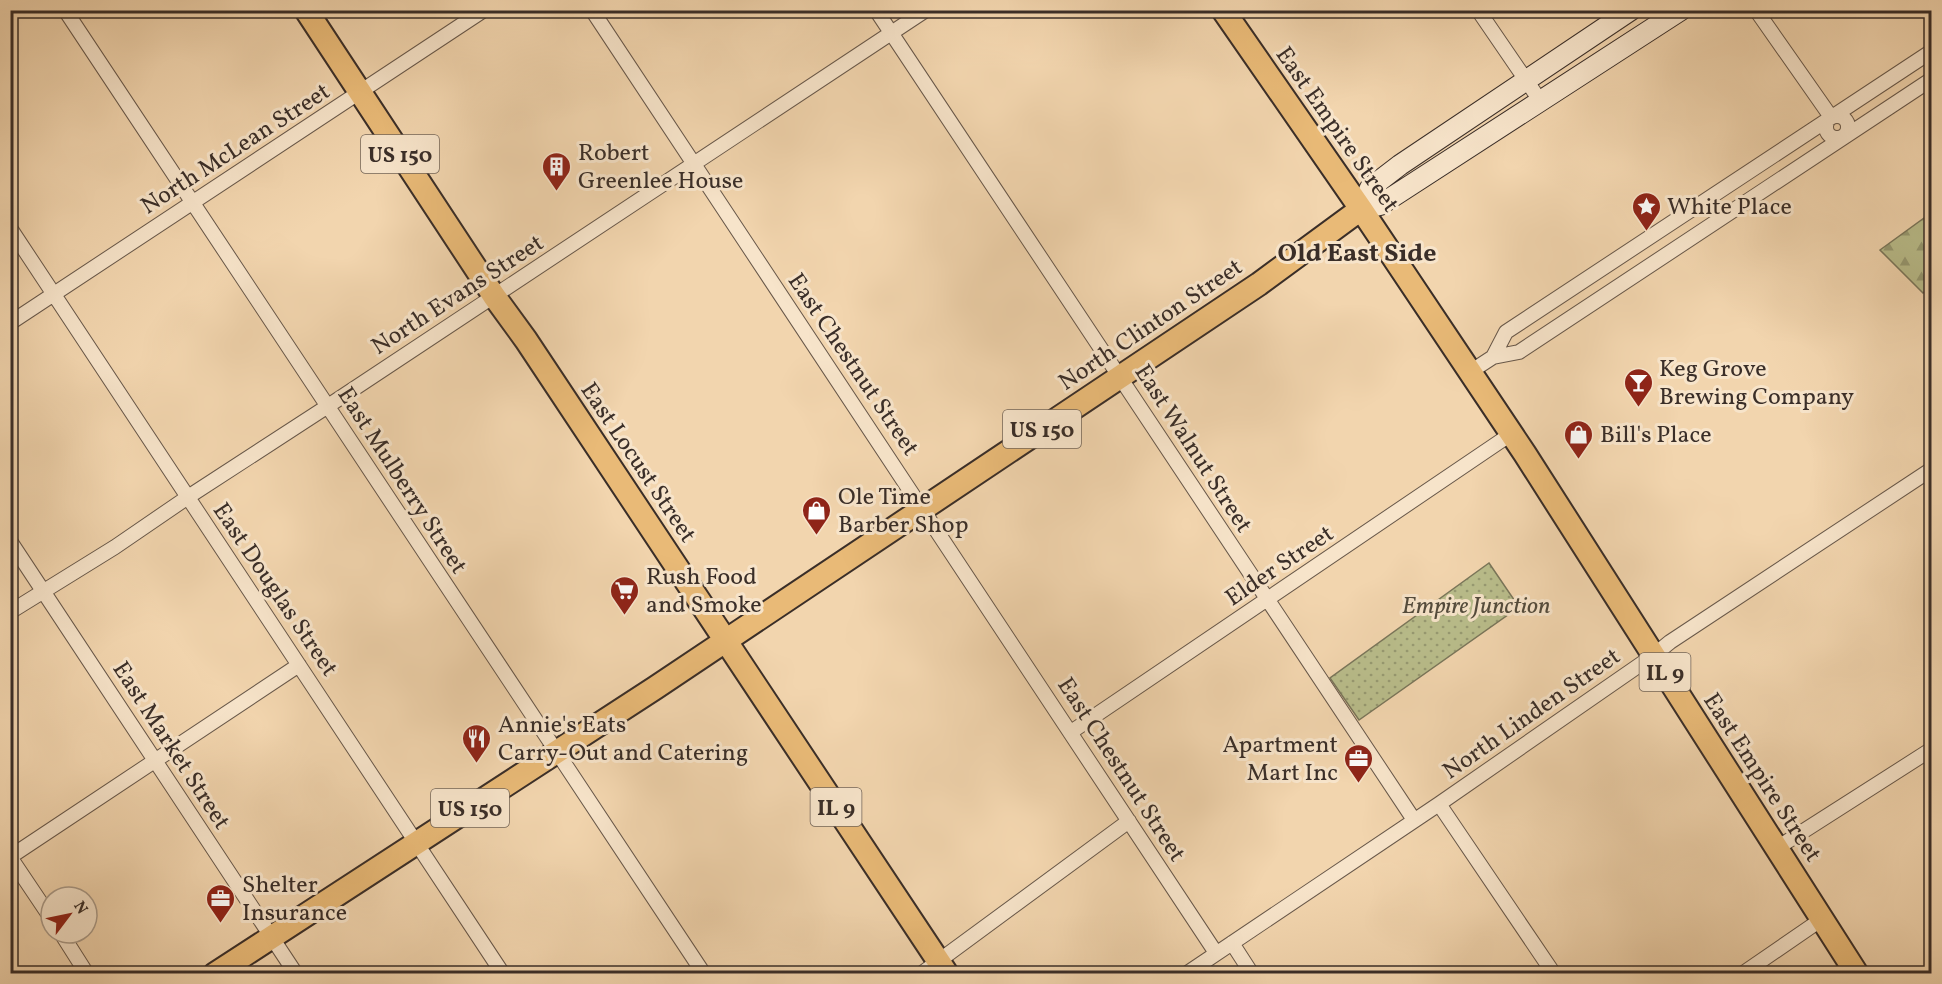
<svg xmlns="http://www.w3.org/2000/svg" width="1942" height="984" viewBox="0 0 1942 984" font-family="Vollkorn,serif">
	<defs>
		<pattern id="forest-firs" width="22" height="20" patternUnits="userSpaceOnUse" patternTransform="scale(1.5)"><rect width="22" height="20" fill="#b9bd8b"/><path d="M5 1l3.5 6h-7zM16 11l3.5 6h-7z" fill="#979a72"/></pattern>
		<pattern id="park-dots" width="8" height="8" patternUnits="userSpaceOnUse" patternTransform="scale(1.5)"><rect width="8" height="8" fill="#b9bd8b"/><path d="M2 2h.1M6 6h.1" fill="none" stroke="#979a72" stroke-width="1.8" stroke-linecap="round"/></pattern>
	</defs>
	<rect width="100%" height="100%" fill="#f2d5ae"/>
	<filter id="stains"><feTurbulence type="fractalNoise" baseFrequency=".00333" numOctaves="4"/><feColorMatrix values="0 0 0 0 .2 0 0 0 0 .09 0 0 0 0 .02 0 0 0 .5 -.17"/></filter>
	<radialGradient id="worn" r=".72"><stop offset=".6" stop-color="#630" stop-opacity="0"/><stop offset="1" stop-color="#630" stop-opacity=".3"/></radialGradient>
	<path fill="url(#forest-firs)" stroke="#7a765a" stroke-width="1.5" d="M1931 213V287L1923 293 1880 250Z"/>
	<path fill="url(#park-dots)" stroke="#7a765a" stroke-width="1.5" d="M1489 563 1519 607 1359 720 1330 678Z"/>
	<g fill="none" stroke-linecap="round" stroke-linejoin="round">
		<defs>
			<path id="street" d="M65 10 704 974
				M592 10 1216 953
				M876 10 1414 820
				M1478 10 1541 102
				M1756 10 1831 117
				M1826 127a11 11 0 1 1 22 0a11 11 0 1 1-22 0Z
				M10 228 503 974
				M10 323 484 10
				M1493 357 1506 332 1932 51
				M1470 372 1493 357 1519 352 1932 79
				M10 541 296 974
				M10 612 115 547 188 497 328 406 926 10
				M1071 732 1511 434
				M1439 804 1554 974
				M1777 848 1932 749
				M51 918 10 857 299 665
				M61 933 87 974
				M1232 943 1252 974
				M921 974 1129 821
				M1186 974 1439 804 1654 655 1670 642 1932 469
				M1742 974 1822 919"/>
			<path id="secondary" d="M1361 209 1380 205 1681 10
				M1361 209 1370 188 1400 165 1631 10"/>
			<path id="primary" d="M306 10 494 296 526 340 947 974
				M1223 10 1361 209 1525 454 1857 974
				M215 974 655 688 1259 284 1361 209"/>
		</defs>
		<use href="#street" stroke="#68584a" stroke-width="16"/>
		<use href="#secondary" stroke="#3a2e28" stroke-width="22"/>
		<use href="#primary" stroke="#3a2e28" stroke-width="26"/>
		<use href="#street" stroke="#f7e4ca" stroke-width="14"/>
		<use href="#secondary" stroke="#f7e4ca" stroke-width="20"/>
		<use href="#primary" stroke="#e9ba77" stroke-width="22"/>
	</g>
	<defs>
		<symbol id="building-pin" viewBox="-11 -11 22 30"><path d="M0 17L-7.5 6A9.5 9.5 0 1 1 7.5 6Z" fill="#8f2418" stroke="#f7e4ca"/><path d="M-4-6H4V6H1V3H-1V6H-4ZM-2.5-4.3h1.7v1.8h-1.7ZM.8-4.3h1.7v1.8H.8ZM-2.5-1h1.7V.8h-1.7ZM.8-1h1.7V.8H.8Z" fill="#fff"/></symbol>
		<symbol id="sight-pin" viewBox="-11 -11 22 30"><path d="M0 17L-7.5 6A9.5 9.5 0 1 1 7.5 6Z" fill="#8f2418" stroke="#f7e4ca"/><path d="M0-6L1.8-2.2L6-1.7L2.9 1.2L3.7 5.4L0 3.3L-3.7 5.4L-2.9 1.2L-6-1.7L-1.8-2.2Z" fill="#fff"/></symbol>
		<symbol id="bar-pin" viewBox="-11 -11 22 30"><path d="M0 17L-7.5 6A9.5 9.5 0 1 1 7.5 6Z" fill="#8f2418" stroke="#f7e4ca"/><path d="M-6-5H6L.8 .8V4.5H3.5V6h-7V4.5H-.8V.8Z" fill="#fff"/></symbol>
		<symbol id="shop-pin" viewBox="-11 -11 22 30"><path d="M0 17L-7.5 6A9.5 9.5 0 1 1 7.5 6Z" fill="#8f2418" stroke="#f7e4ca"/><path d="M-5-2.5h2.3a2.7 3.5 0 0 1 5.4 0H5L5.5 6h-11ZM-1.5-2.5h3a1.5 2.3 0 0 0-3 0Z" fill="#fff"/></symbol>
		<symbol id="supermarket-pin" viewBox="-11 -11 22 30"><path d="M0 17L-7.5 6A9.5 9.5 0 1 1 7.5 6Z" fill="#8f2418" stroke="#f7e4ca"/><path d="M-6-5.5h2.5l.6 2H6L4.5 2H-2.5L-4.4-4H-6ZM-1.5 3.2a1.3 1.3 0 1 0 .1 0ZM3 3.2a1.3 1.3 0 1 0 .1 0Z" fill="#fff"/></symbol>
		<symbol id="restaurant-pin" viewBox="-11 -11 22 30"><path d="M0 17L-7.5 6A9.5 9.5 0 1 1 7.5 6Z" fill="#8f2418" stroke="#f7e4ca"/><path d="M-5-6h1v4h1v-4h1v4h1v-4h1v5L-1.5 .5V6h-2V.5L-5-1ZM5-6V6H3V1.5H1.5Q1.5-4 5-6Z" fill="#fff"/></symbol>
		<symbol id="office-pin" viewBox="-11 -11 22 30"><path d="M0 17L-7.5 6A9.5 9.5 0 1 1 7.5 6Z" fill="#8f2418" stroke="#f7e4ca"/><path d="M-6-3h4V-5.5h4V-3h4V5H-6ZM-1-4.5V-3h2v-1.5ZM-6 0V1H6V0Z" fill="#fff"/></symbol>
	</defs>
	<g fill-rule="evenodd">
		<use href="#building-pin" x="540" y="150" width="33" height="45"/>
		<use href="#sight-pin" x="1630" y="190" width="33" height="45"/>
		<use href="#bar-pin" x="1622" y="366" width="33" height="45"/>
		<use href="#shop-pin" x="1562" y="418" width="33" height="45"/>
		<use href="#shop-pin" x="800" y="494" width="33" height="45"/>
		<use href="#supermarket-pin" x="608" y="574" width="33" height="45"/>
		<use href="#restaurant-pin" x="460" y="722" width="33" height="45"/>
		<use href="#office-pin" x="1342" y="742" width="33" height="45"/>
		<use href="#office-pin" x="204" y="882" width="33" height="45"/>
	</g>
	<g text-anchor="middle" stroke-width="6" stroke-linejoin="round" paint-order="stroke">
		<g fill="#f7e4ca" stroke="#736559" stroke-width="1.5">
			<rect x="361" y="135" width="78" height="38" rx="4.5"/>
			<rect x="1003" y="410" width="78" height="38" rx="4.5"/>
			<rect x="1639.5" y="653" width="51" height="38" rx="4.5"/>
			<rect x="810.5" y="788" width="51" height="38" rx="4.5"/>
			<rect x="431" y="789" width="78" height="38" rx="4.5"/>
		</g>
		<g font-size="22" font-weight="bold" fill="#3a2e28">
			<text x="400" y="162">US 150</text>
			<text x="1042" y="437">US 150</text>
			<text x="1665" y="680">IL 9</text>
			<text x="836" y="815">IL 9</text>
			<text x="470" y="816">US 150</text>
		</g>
		<g font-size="24" fill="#3a2e28" stroke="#f7e4ca">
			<text transform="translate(1338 129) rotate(55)" y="8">East Empire Street</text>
			<text transform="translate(235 148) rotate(-33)" y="8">North McLean Street</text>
			<text transform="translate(457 294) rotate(-33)" y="8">North Evans Street</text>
			<text transform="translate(1150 324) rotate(-34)" y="8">North Clinton Street</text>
			<text transform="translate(854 364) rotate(56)" y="8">East Chestnut Street</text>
			<text transform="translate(1194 448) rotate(57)" y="8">East Walnut Street</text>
			<text transform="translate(639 462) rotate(56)" y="8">East Locust Street</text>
			<text transform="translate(403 480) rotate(57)" y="8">East Mulberry Street</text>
			<text transform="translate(1279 565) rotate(-34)" y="8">Elder Street</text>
			<text transform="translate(276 589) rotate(56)" y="8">East Douglas Street</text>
			<text transform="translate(1531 713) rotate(-35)" y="8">North Linden Street</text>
			<text transform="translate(172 745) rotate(57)" y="8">East Market Street</text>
			<text transform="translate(1122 769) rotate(57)" y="8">East Chestnut Street</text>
			<text transform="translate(1763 777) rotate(57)" y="8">East Empire Street</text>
		</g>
		<g font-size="24" fill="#3a2e28" stroke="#f7e4ca" text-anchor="start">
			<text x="578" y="160">Robert<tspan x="578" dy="28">Greenlee House</tspan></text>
			<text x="1667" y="214">White Place</text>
			<text x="1659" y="376">Keg Grove<tspan x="1659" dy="28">Brewing Company</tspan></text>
			<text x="1600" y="442">Bill's Place</text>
			<text x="838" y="504">Ole Time<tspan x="838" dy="28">Barber Shop</tspan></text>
			<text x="646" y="584">Rush Food<tspan x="646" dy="28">and Smoke</tspan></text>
			<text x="498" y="732">Annie's Eats<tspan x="498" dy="28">Carry-Out and Catering</tspan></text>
			<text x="1338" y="752" text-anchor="end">Apartment<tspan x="1338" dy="28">Mart Inc</tspan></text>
			<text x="242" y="892">Shelter<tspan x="242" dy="28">Insurance</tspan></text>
		</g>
		<g font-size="24" font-style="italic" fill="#534b3c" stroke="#f7e4ca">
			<text x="1476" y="613">Empire Junction</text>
		</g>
		<g font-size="26" font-weight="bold" fill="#3a2e28" stroke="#f7e4ca">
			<text x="1357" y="261">Old East Side</text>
		</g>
	</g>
	<rect width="1942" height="984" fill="none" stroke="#f2d5ae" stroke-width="36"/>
	<rect x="12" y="12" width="1918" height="960" fill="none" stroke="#3a2e28" stroke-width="3"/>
	<rect x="18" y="18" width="1906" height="948" fill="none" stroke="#3a2e28" stroke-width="1.5"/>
	<g transform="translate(69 915) rotate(58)"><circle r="28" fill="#f7e4ca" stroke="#ab9b89" stroke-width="1.5"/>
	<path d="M0-4.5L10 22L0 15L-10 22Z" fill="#8f2418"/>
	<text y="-9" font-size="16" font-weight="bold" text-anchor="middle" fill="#3a2e28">N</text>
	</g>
	<rect width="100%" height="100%" filter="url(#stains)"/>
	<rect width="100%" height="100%" fill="url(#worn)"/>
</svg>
